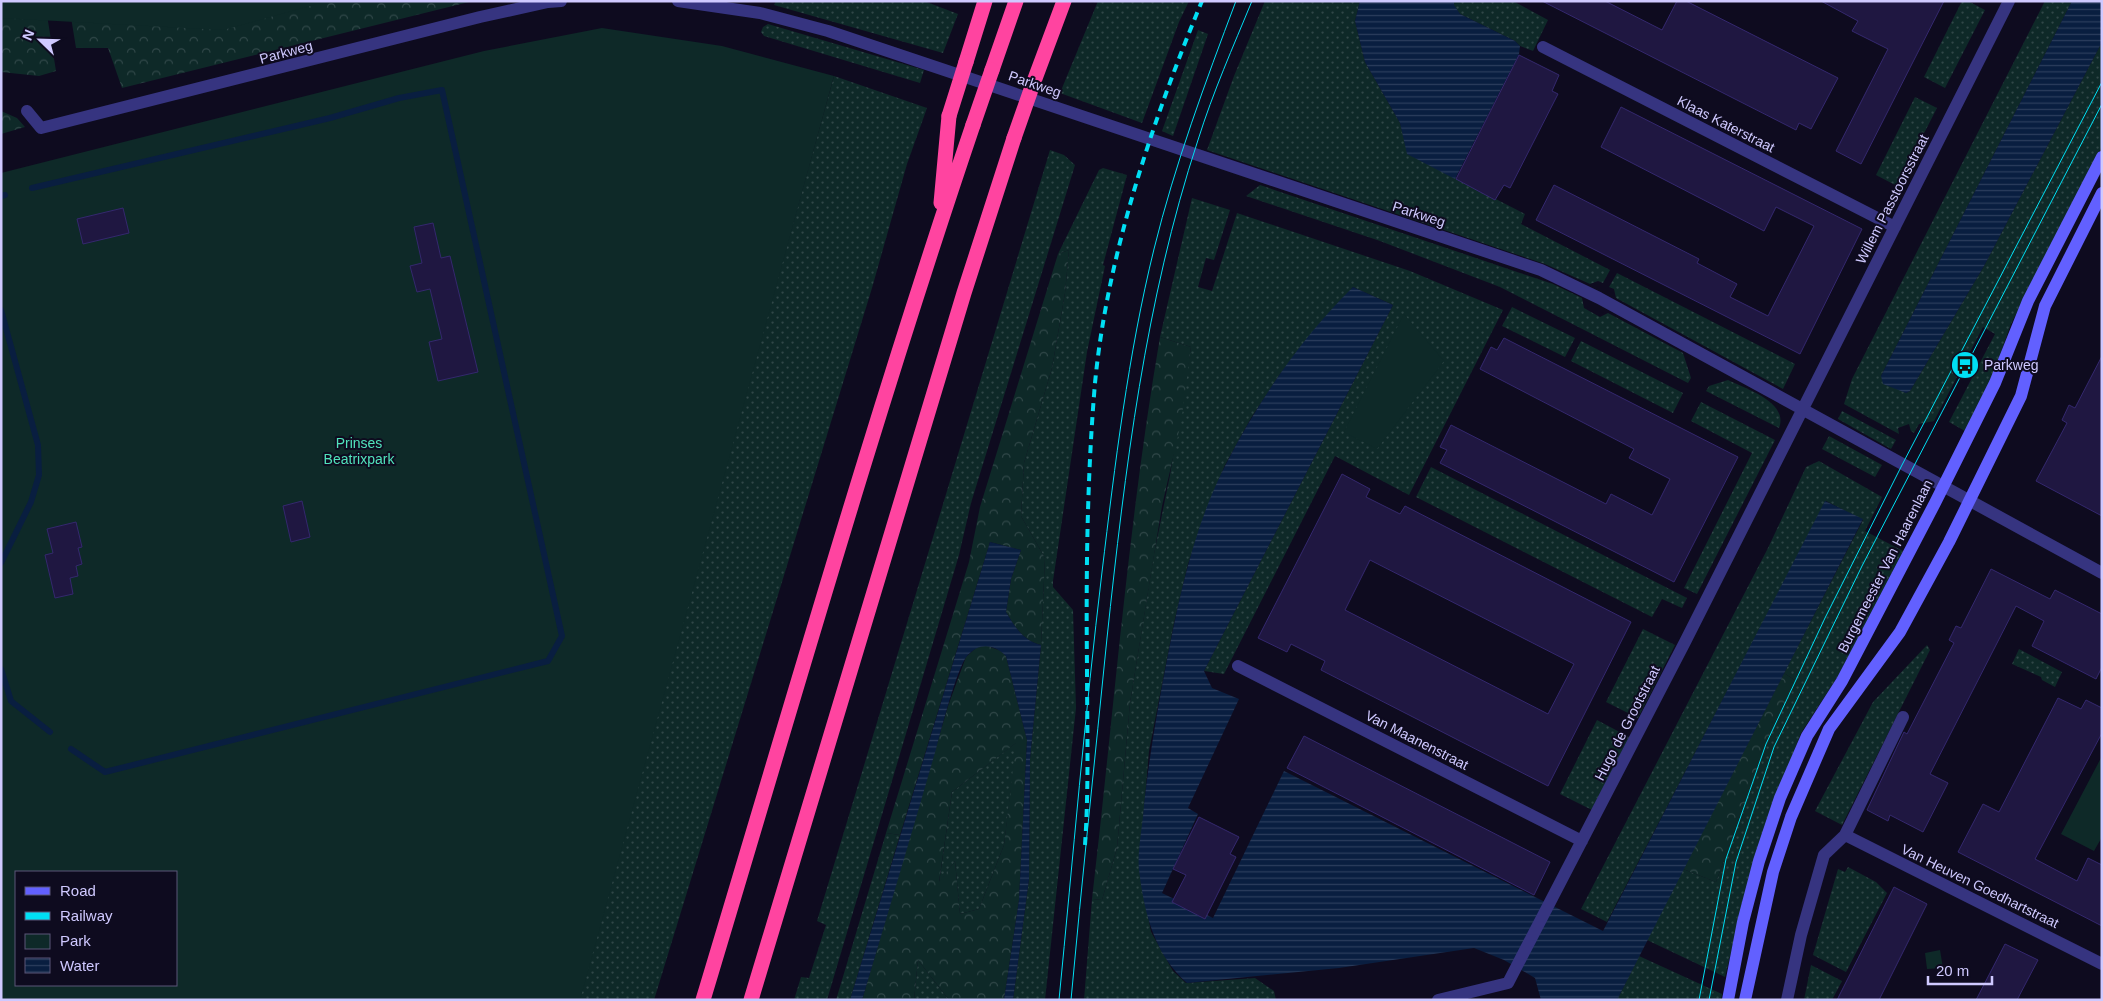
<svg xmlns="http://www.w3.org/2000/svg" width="2103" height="1001" viewBox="0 0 2103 1001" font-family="Arial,sans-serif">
	<defs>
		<pattern id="grass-dots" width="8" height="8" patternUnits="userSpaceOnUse" patternTransform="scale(1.25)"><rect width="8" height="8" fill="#0e2928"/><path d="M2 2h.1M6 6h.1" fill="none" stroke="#304748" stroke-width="1.8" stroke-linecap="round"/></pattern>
		<pattern id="forest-crowns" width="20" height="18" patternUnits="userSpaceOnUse" patternTransform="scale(1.25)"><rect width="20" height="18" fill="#0e2928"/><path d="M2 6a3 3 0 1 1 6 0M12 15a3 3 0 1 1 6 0" fill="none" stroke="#304748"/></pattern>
		<pattern id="water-rules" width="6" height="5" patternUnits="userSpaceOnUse" patternTransform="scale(1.25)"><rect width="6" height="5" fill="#091e40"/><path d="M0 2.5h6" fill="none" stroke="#2c3d5d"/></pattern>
	</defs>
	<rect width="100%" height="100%" fill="#0e0b1f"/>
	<path fill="url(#grass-dots)" d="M776 1H924L958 14 943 53 774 5Z
		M1098 1H1189L1179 22 1142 123 1060 93Z
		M1265 1H1360L1355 21 1365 62 1400 123 1408 154 1525 214 1521 224 1610 270 1603 283 1598 281 1590 284 1545 264 1207 150 1234 76Z
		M1454 1H1513L1548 20 1533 51 1520 46 1515 41 1460 14 1453 5Z
		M1962 1H1968L1985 10 1945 88 1924 77Z
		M2045 1H2072L1881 376 1906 393 1910 391 1984 266 2102 42V146L2011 324 1992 377 1965 431 1949 422 1995 334 1983 327 1934 421 1919 424 1914 433 1911 431 1909 424 1898 428 1899 434 1844 404 1852 379Z
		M768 24 924 70 920 83 764 36 761 32 763 27Z
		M1198 30 1208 34 1173 136 1162 131Z
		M834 76 927 108 907 164 872 288 654 1000H577Z
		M1915 97 1937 108 1897 186 1876 175Z
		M1050 150 1064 155 1075 165 971 503 959 555 827 1000H794L801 977 809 978 826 925 817 921Z
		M1103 168 1127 175 1103 265 1105 266 1087 352 1053 581V587L1073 610 1076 708 1045 1000H1013L1029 879 1030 759 1041 645 1045 558 1021 516 1024 463 1052 368 1065 293 1069 250 1058 254 1099 170Z
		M1260 185 1553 284 1582 298 1584 308 1600 317 1608 313 1683 353 1691 378 1688 383 1500 287 1380 241 1246 196Z
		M1192 198 1230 210 1214 260 1206 258 1198 287 1212 291 1237 213 1410 271 1503 310 1409 495 1335 456 1224 674 1204 671 1393 305 1353 287 1280 374 1251 418 1225 465 1208 506 1188 564 1174 623 1149 751 1139 868 1151 932 1173 971 1186 983 1255 978 1274 991 1276 1000H1084L1092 899 1102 900 1117 848 1130 703 1154 554 1170 475 1191 347 1160 337Z
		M1617 273 1795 364 1783 389 1616 298 1614 289 1609 287Z
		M1512 307 1575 338 1565 357 1502 326Z
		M1581 341 1683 393 1673 413 1571 361Z
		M1728 380C1746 389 1789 402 1779 428L1706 391 1709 386Z
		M1701 402 1775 440 1697 594 1684 588 1752 453 1691 421Z
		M1842 411 1896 440 1891 449 1838 419Z
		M1829 436 1882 465 1875 477 1822 449Z
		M1819 461 1882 497 1865 531 1903 551 1838 676 1801 733 1768 819 1752 865 1725 977 1647 940 1683 869 1716 882 1771 731 1796 681 1784 673 1863 520 1826 501 1607 922 1581 909 1768 548 1806 467Z
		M1431 467 1687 598 1682 608 1662 599 1652 617 1416 497Z
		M1643 629 1675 645 1638 718 1606 702Z
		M1927 645 1930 650 1842 825 1815 811 1873 702Z
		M2019 649 2062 672 2055 687 2042 680 2041 677 2012 664Z
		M1597 720 1629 737 1592 810 1560 794Z
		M1017 742 1004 845 979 909 960 914 955 861 939 883 952 792Z
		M886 833 900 835 850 1000H836Z
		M1848 867 1876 882 1887 893 1846 972 1813 955 1838 869 1845 872Z
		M1639 956 1722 994 1721 1000H1617Z
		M918 960 949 1000H914Z
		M1811 965 1842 981 1832 1000H1804Z"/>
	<path fill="url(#forest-crowns)" fill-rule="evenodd" d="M86 1H469V2L122 88 108 48H76L70 11Z
		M1 13 47 15 56 71 39 76 1 72Z
		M1 111 17 118 25 127 1 134Z
		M1069 250 1065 293 1052 368 1024 463 1021 516 1045 558 1041 645C1023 641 1015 627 1006 612L1011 579 1021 550 990 542 900 835 886 833 969 562 980 507 1058 254Z
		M1160 337 1191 347 1181 423 1162 506 1130 703 1117 848 1102 900 1092 899C1114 711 1128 523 1160 337Z
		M985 645 1001 651 1006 656 1027 740 1019 900 1004 1000H949L918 960 914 1000H862L948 706 966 657 976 648ZM1016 743 1004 845 979 909 960 914 955 861 939 882 952 792Z
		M1784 673 1796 681 1771 731 1716 882 1683 869Z"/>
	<path fill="#0e2928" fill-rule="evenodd" d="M1 1H328L223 30 1 18Z
		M602 28 722 46 834 76 580 1000H1V173L484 51ZM16 872H176V985H16Z
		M1404 314 1444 361 1377 449 1344 432Z
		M2102 756V837L2094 851 2061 834Z
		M1940 950 1943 968 1927 969 1925 953Z"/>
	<path fill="url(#water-rules)" d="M1360 1H1454V5L1460 14 1515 41 1520 46 1519 54 1455 179 1407 154 1400 123 1365 62 1355 21Z
		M2072 1H2102V42L1984 266 1910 391 1906 393 1883 384 1881 376Z
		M1353 287 1393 305 1204 671 1212 688 1239 699 1188 808 1198 814 1162 893 1213 918 1284 771 1603 931 1825 501 1863 519 1617 1000H1541L1535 978 1504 960 1474 948 1339 968 1187 983C1154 954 1144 912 1139 870 1137 850 1143 825 1144 805 1149 758 1157 712 1166 665 1179 597 1194 526 1226 464 1259 400 1302 337 1353 287Z
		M990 542 1021 550 1011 579 1006 612C1015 627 1023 641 1041 645L1030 759 1029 879 1013 1000H1004L1019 900 1027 740 1006 656C994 644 979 642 967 656 957 668 941 730 936 749 912 833 887 916 862 1000H850Z"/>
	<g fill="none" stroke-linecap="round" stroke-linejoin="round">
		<path stroke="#091e40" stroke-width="6" d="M32 188 330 118 399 98 442 90 562 636 548 661 105 772 71 749
			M1 196 5 195
			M1 310 38 445 39 475 31 502 1 563
			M1 669 11 701 50 732"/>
	</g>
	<path fill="#1f1741" stroke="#34286e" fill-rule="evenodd" d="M1542 1H1605L1662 30 1677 1H1686L1838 78 1811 129 1799 123 1796 130Z
		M1821 1H1944L1861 164 1836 151 1888 49 1852 31 1858 21Z
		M1519 55 1559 75 1552 91 1558 94 1510 188 1504 185 1495 200 1456 179Z
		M1621 107 1862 229 1800 354 1536 220 1554 185 1699 259 1697 263 1737 284 1730 297 1768 316 1814 226 1776 207 1764 231 1601 147Z
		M123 208 129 233 83 244 77 219Z
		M433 223 441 258 450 256 478 372 438 381 429 342 442 339 430 289 417 292 410 266 422 263 414 227Z
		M1504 338 1738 457 1674 582 1440 463 1447 450 1440 447 1451 425 1606 504 1611 494 1652 515 1670 479 1629 458 1634 449 1480 369 1491 347 1497 350Z
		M2102 356V516L2036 481 2067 423 2062 420 2069 405 2075 408Z
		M1342 474 1370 489 1366 497 1400 514 1405 506 1631 622 1548 786 1321 670 1325 661 1291 644 1287 652 1258 638ZM1370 560 1574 664 1548 714 1345 610Z
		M302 501 310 537 291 542 283 506Z
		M76 522 82 547 78 548 82 564 76 566 78 576 70 578 73 594 55 598 45 555 53 553 47 529Z
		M1991 569 2050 599 2055 590 2102 614V667L2096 679 2032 646 2044 621 2016 606 1930 774 1948 783 1923 832 1890 815 1888 821 1867 810 1904 732 1907 734 1954 643 1949 640 1956 626 1961 628Z
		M2058 698 2081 709 2086 700 2102 708V733L2035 859 2077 881 2088 858 2102 865V926L1958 852 1983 804 1999 812Z
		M1304 736 1550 862 1534 895 1287 768Z
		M1199 817 1239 837 1230 854 1236 857 1205 919 1172 902 1186 875 1173 869Z
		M1894 887 1927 904 1879 1000H1837Z
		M2005 944 2038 960 2017 1000H1976Z"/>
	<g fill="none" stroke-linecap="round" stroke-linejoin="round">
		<path stroke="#363480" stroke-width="12" d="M678 1 760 13 828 31 1541 270 1599 298 2102 573
			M1543 47 1895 227
			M27 111 41 128 480 17 548 2 561 1
			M1238 666 1582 841
			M1845 835 2102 964
			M1438 1000 1508 983 1685 642 2009 1
			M1787 1000 1801 935 1824 855 1845 835 1903 717"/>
		<path stroke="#6260ff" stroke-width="12" d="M1728 1000 1743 922 1759 861 1780 798 1807 736 1842 681 1935 503 1995 383 2028 301 2102 157
			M1745 1000 1773 872 1791 817 1829 729 1900 632 1949 542 2021 396 2045 306 2102 193"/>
		<path stroke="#ff44a0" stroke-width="15" d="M966 62 985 1
			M992 70 1016 1
			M1033 84 1064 1
			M941 203 949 116
			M703 1000C791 708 875 414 973 125
			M751 1000 964 293 1014 138"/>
		<path stroke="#00dff4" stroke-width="1" d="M1059 1000C1073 857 1085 714 1102 572 1115 464 1128 355 1154 249 1175 164 1205 83 1236 1
			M1071 1000C1082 879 1095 758 1107 638 1125 470 1145 301 1198 140 1213 92 1233 47 1252 1
			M1699 1000 1726 859 1766 744 1825 618 1902 465 2102 82
			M1709 1000 1736 862 1774 747 1862 566 2102 104"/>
		<path stroke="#00dff4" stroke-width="4" stroke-dasharray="8 6" stroke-linecap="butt" d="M1085 845C1089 786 1087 727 1087 668 1086 573 1087 478 1095 383 1107 256 1153 119 1202 1"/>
		<path stroke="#ff44a0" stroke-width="15" d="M949 116 966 62
			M973 125 992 70
			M1014 138 1033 84"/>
	</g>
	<defs>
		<symbol id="bus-disc" viewBox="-11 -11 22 22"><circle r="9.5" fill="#00dff4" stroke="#0e0b1f"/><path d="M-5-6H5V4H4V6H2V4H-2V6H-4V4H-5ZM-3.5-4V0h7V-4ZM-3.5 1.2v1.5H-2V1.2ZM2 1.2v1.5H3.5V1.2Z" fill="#111"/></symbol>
	</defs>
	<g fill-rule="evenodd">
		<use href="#bus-disc" x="1949" y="349" width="32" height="32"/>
	</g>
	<g text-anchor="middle" stroke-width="4" stroke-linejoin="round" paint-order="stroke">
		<g font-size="14" fill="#cfc9ff" stroke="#0e0b1f">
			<text transform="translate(286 52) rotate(-15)" y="5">Parkweg</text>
			<text transform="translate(1035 84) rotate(19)" y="5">Parkweg</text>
			<text transform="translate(1726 124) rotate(27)" y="5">Klaas Katerstraat</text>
			<text transform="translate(1892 199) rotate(-63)" y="5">Willem Passtoorsstraat</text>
			<text transform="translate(1419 214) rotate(18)" y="5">Parkweg</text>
			<text transform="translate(1885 566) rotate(-63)" y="5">Burgemeester Van Haarenlaan</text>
			<text transform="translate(1627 723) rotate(-63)" y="5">Hugo de Grootstraat</text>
			<text transform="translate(1417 740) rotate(27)" y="5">Van Maanenstraat</text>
			<text transform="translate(1980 886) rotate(26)" y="5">Van Heuven Goedhartstraat</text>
		</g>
		<g font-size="14" fill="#cfc9ff" stroke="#0e0b1f" text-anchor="start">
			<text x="1984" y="370">Parkweg</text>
		</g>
		<g font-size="14" fill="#51e3bc" stroke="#0e0b1f">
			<text x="359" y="448">Prinses<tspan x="359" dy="16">Beatrixpark</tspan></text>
		</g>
	</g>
	<rect width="2103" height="1001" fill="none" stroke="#cfc9ff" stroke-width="5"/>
	<rect x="15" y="871" width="162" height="115" fill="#0e0b1f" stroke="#5b5779"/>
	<rect x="25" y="887" width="25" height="8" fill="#6260ff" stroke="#5b5779"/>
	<text x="60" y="896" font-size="15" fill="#cfc9ff">Road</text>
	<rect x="25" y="912" width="25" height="8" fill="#00dff4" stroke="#5b5779"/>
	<text x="60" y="921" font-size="15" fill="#cfc9ff">Railway</text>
	<rect x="25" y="934" width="25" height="15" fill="#0e2928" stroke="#5b5779"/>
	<text x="60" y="946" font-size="15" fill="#cfc9ff">Park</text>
	<rect x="25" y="958" width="25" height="15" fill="url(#water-rules)" stroke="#5b5779"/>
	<text x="60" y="971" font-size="15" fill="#cfc9ff">Water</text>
	<g transform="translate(40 40) rotate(293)" stroke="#0e0b1f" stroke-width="4" paint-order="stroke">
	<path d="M0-4L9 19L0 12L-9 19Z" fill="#cfc9ff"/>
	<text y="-8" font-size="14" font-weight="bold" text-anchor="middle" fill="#cfc9ff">N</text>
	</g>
	<path d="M1928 976v8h64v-8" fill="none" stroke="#cfc9ff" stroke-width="2.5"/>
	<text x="1936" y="976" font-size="15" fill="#cfc9ff" stroke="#0e0b1f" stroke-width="4" paint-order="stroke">20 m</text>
</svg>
